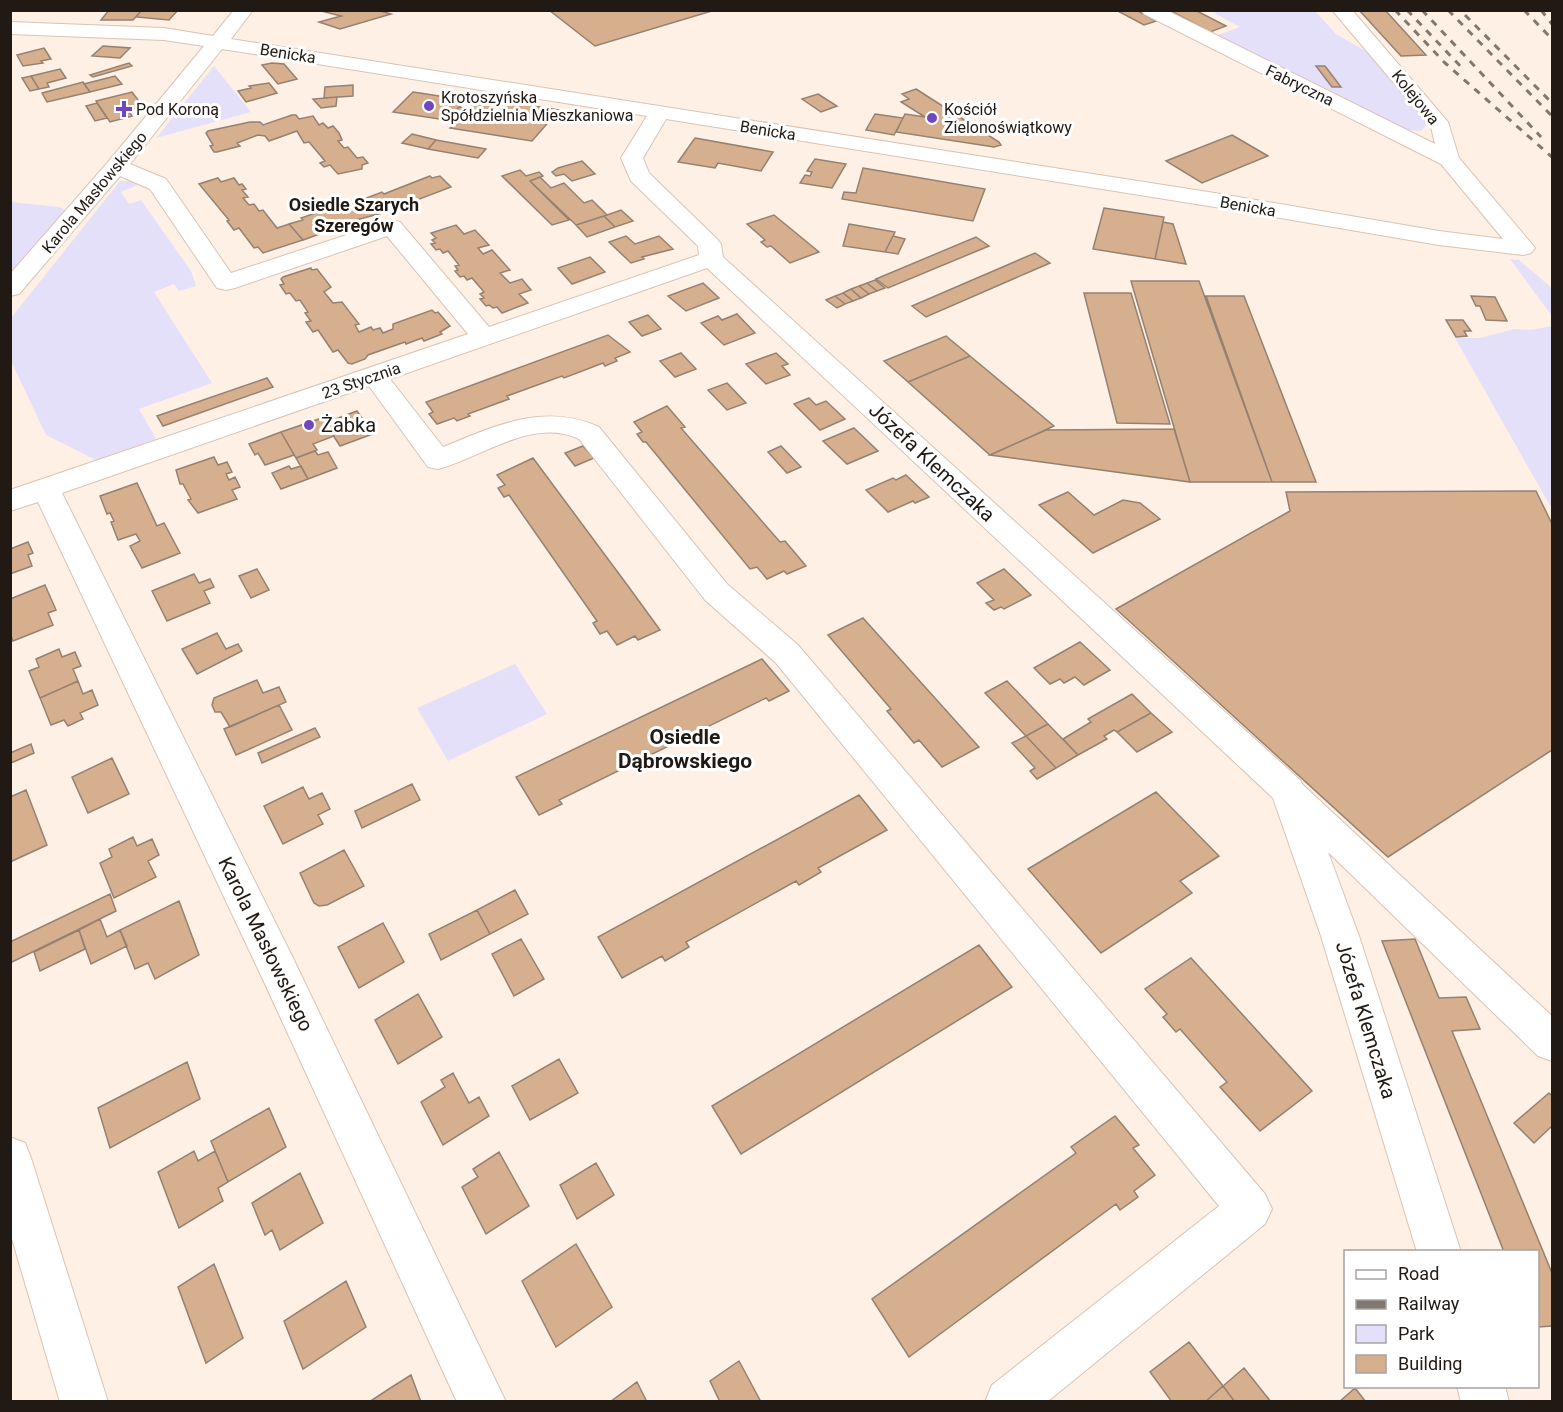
<svg xmlns="http://www.w3.org/2000/svg" width="1563" height="1412" viewBox="0 0 1563 1412" font-family="Roboto,sans-serif">
	<rect width="100%" height="100%" fill="#fef0e5"/>
	<path fill="#e5e0f9" d="M1222 10 1315 11 1336 34 1369 53 1428 123 1421 131 1399 129 1215 36 1240 27 1214 13Z
		M214 66 251 112 156 138Z
		M120 181H131L140 184 121 192 129 204 141 200 191 271 196 286 179 291 174 284 154 292 212 383 139 409 156 439 96 460 46 435 11 361V318Z
		M11 202 59 207 65 210 11 274Z
		M1510 259 1519 260 1552 288V316Z
		M1552 326V509L1455 338H1480L1514 329 1531 330Z
		M515 664 547 714 448 761 417 708Z"/>
	<path fill="#d6af8f" stroke="#968171" stroke-width="1.5" d="M109 10H142L133 20H101Z
		M142 10H178L169 20 136 17Z
		M332 10H377L391 14 340 29 319 22 341 16 325 12Z
		M549 10H715L595 46Z
		M1116 10H1136L1156 21 1144 25Z
		M1169 10H1195L1226 26 1210 32Z
		M1359 10H1385L1426 55 1401 56Z
		M103 46 130 48 120 58 92 56Z
		M44 48 51 59 41 61 43 63 23 66 17 55Z
		M129 63 132 66 93 77 90 75Z
		M272 63 284 64 297 79 278 84 262 65Z
		M1316 66H1325L1341 87H1332Z
		M60 69 66 78 47 83 49 87 39 89 31 76Z
		M31 76 39 89 30 91 22 78Z
		M115 76 122 84 90 92 84 84Z
		M83 82 90 92 47 102 42 93Z
		M269 83 277 93 246 102 238 91 251 88 249 86Z
		M353 85V96L324 98 325 87Z
		M916 89 999 142 1001 145 994 147 896 132 905 114 925 117 901 102 909 99 902 94Z
		M132 92 141 104 135 105 136 108 128 110 132 116 110 122 96 101Z
		M413 92 466 100 446 120 393 112Z
		M818 94 837 106 821 112 802 99Z
		M337 97 336 106 321 108 313 99Z
		M479 97 559 110 532 141 450 128 464 113 454 112 459 107 468 109Z
		M97 103 107 118 95 121 86 106Z
		M875 114 903 118 894 135 866 130Z
		M292 115H296L299 119 313 116 319 125 323 123 328 128 333 126 339 133 342 140 338 141 344 148 348 147 357 158 363 157 368 163 362 165V169L338 174 330 165 324 167 320 163 325 161 309 142 304 143 297 131 269 141 265 136 258 135 237 143 240 146 217 152H214L210 146 213 145 206 133 208 131 250 122H260L263 125Z
		M412 134 436 140 428 149 402 143Z
		M1232 135 1268 156 1202 183 1166 161Z
		M695 138 773 152 761 171 718 163 715 168 678 162Z
		M436 140 486 149 478 158 428 149Z
		M815 159 846 164 832 188 800 183 805 175 810 176 812 172 807 171Z
		M582 161 595 174 572 181 564 174 556 176 552 172 558 168Z
		M863 168 985 189 973 221 842 199 844 192 856 193Z
		M520 170 526 176 539 172 543 176 530 181 569 220 552 225 502 176Z
		M430 176 432 178 440 176 451 187 404 205 402 203 380 210 382 213 330 227 333 229 303 240 289 224 303 220 301 218 333 207 335 210 382 192 384 194Z
		M540 177 551 188 564 183 584 203 592 200 607 215 576 225 530 181Z
		M218 178 221 182 234 178 239 185 242 184 246 189 242 190 248 197 243 198 249 205 254 204 259 211 263 210 277 228 289 224 303 240 263 253 258 247 254 248 239 228 234 230 227 221 229 220 199 184Z
		M1104 208 1164 217 1155 259 1093 249Z
		M621 210 633 221 615 227 604 216Z
		M774 215 819 252 790 263 771 246 767 247 761 242 765 240 747 224Z
		M604 216 615 227 587 237 576 225Z
		M1163 222 1173 224 1186 264 1155 259Z
		M849 224 895 232 885 252 843 246Z
		M456 225 464 234 475 230 489 245 478 248 483 254 492 250 510 270 500 273 510 283 522 279 531 290 519 294 528 303 502 313 497 307 493 308 489 305 486 306 480 299 484 298 480 294 484 292 472 278 467 280 464 276 460 277 455 271 458 270 455 266 459 265 448 251 443 253 440 249 436 250 431 244 435 243 432 240 436 238 431 233Z
		M626 236 635 244 659 236 673 249 642 257 644 259 631 263 609 242Z
		M893 236 905 239 898 254 885 252Z
		M976 237 989 246 888 288 876 279Z
		M1035 253 1050 263 926 317 912 306Z
		M590 257 605 272 572 284 558 268Z
		M311 268 312 270 317 269 331 287 324 292 333 303 342 302 359 324 355 325 359 332 371 327 373 330 380 328 383 333 393 329V324L432 310 435 313 438 312 450 326 440 332 442 334 424 341 422 338 406 344 405 342 368 355 365 359 352 364 348 363 338 350 333 352 318 330 313 332 306 322 311 321 305 313 308 312 300 300 296 301 290 293 286 294 280 285 284 284 281 279 283 277Z
		M875 280 885 288 877 291 867 283Z
		M1131 281H1199L1272 482H1190Z
		M703 283 719 298 686 311 668 296Z
		M867 283 877 291 869 294 859 286Z
		M859 286 869 294 861 298 851 289Z
		M851 289 861 298 853 301 843 293Z
		M843 293 853 301 845 304 835 296Z
		M1084 293H1131L1170 424 1117 423Z
		M835 296 845 304 837 308 826 300Z
		M1206 296H1244L1316 482H1272Z
		M1471 296 1495 297 1507 321 1486 320 1480 306H1476Z
		M737 314 755 333 724 345 701 323 718 316 722 320Z
		M648 315 661 329 642 336 629 322Z
		M1446 320H1463L1471 331H1464L1467 336 1456 337Z
		M608 335 630 352 615 358 617 361 605 366 603 363 564 378 562 376 507 396 509 399 468 414 470 416 457 421 454 418 437 424 429 414 433 412 426 402Z
		M946 336 970 356 908 382 884 361Z
		M681 353 696 369 675 377 660 361Z
		M776 353 788 364 782 366 790 375 766 384 746 364Z
		M970 356 1054 426 990 455 908 382Z
		M267 378 273 387 163 426 157 416Z
		M727 383 746 403 727 410 708 390Z
		M809 398 816 405 826 401 845 419 820 430 794 404Z
		M667 406 685 427 681 428 780 542 785 541 806 566 787 574 784 571 767 579 757 567 750 569 646 442H643L637 434 642 432 634 422Z
		M357 411 373 434 340 446 322 418 330 415 333 420Z
		M322 418 334 436 313 444 317 450 296 458 281 432Z
		M854 428 878 451 847 464 823 441Z
		M1174 429 1190 482 990 455 1046 430Z
		M281 432 294 455 265 465 258 453 255 455 249 444Z
		M583 446 594 458 575 466 565 453Z
		M781 446 801 467 787 473 768 452Z
		M315 451 318 455 328 452 337 468 308 479 296 458Z
		M214 457 218 465 227 462 232 472 226 474 229 480 235 477 240 487 232 490 237 499 198 513 188 500 191 499 183 484H180L176 470Z
		M533 458 628 586 660 630 638 640 635 636 617 645 607 631 600 634 593 623 597 621 509 495 504 497 498 488 505 485 497 475Z
		M289 466 291 469 301 466 308 479 281 489 272 473Z
		M906 475 929 497 915 503 913 501 888 512 866 490 893 478 896 480Z
		M137 483 157 526 164 523 180 553 142 568 130 546 140 541 136 534 118 540 111 522 114 521 110 513 107 514 100 496Z
		M1536 491 1552 524V750L1388 857 1116 609 1290 511 1286 492Z
		M1068 492 1094 515 1123 500 1140 503 1160 519 1093 553 1039 505Z
		M28 542 33 553 28 555 32 566 10 574V549Z
		M257 569 269 590 251 598 239 576Z
		M1004 569 1031 595 1004 609 1001 607 994 610 986 603 994 600 977 583Z
		M194 574 199 583 210 579 214 587 204 591 210 603 167 621 152 591Z
		M45 585 56 610 48 613 53 625 13 641 10 634V599Z
		M863 618 979 747 942 767 919 740 914 743 887 711 891 709 828 635Z
		M217 633 226 649 238 644 242 651 197 674 182 649Z
		M1080 642 1110 670 1084 685 1075 677 1064 683 1060 679 1050 684 1034 668Z
		M59 649 62 657 75 652 81 666 73 669 78 681 40 698 29 671 39 667 36 659Z
		M762 659 789 691 769 701 766 698 559 800 562 804 539 815 516 777Z
		M257 680 263 693 279 687 286 702 230 727 221 712H215L212 705 214 698Z
		M78 681 83 694 92 690 98 705 80 713 83 719 68 726 64 720 51 725 40 698Z
		M1007 681 1048 724 1026 736 985 693Z
		M1132 694 1151 713 1117 732 1114 730 1104 736 1107 739 1078 755 1063 739 1091 722 1088 719Z
		M279 705 292 730 236 755 224 729Z
		M1151 713 1172 732 1137 752 1117 732Z
		M1048 724 1078 755 1056 768 1026 736Z
		M315 728 320 737 262 763 258 753Z
		M1026 736 1056 768 1037 779 1030 771 1035 768 1012 743Z
		M31 744 34 753 11 763 10 753Z
		M112 758 129 794 88 813 72 777Z
		M412 784 420 800 362 828 355 811Z
		M303 787 309 799 322 793 330 809 318 815 323 824 283 844 264 806Z
		M26 790 47 845 10 862V797Z
		M1156 792 1219 856 1180 881 1192 893 1101 953 1028 869Z
		M859 795 887 830 818 868 821 872 799 885 796 881 686 942 689 947 665 961 662 956 622 978 598 937Z
		M133 837 137 846 152 839 159 855 148 861 156 877 114 898 100 863 112 857 109 849Z
		M344 850 364 886 327 905 319 906 314 903 300 873Z
		M515 890 528 914 490 934 477 910Z
		M110 894 116 911 10 963V942Z
		M179 901 199 955 155 979 148 963 135 969 120 930Z
		M477 910 490 934 441 960 429 934Z
		M100 919 107 937 120 930 127 946 91 964 79 930Z
		M383 923 404 962 359 988 338 947Z
		M79 930 85 949 40 971 34 952Z
		M521 939 544 979 514 996 492 954Z
		M1415 939 1439 998 1466 997 1480 1029 1452 1031 1552 1273V1326L1538 1327V1252H1504L1382 941Z
		M979 945 1012 987 741 1154 712 1106Z
		M1191 958 1312 1091 1260 1131 1220 1087 1227 1082 1180 1029 1176 1032 1163 1017 1167 1014 1145 989Z
		M418 994 442 1037 398 1064 375 1020Z
		M559 1059 578 1093 530 1120 512 1086Z
		M187 1062 200 1099 110 1148 98 1108Z
		M453 1073 469 1103 479 1097 489 1116 443 1145 421 1102 445 1087 441 1080Z
		M1549 1093 1552 1096V1126L1534 1143 1514 1123Z
		M269 1108 286 1147 228 1182 211 1141Z
		M1115 1116 1139 1145 1133 1148 1155 1175 1134 1191 1138 1197 1120 1210 1116 1204 909 1357 872 1299 1076 1153 1071 1147Z
		M194 1151 198 1161 215 1151 228 1182 218 1188 223 1201 179 1228 158 1172Z
		M499 1152 529 1206 486 1234 462 1187 478 1177 473 1169Z
		M596 1163 614 1195 577 1219 560 1185Z
		M300 1173 323 1223 280 1250 272 1230 265 1235 252 1203Z
		M576 1244 612 1307 556 1347 522 1281Z
		M214 1264 243 1338 206 1363 178 1287Z
		M346 1281 366 1327 303 1369 284 1321Z
		M1189 1342 1223 1386 1205 1402H1172L1150 1372Z
		M739 1361 761 1402H720L710 1381Z
		M1244 1368 1271 1402H1235L1223 1386Z
		M411 1375 421 1402H369L392 1387Z
		M637 1382 647 1402H610Z
		M1223 1386 1235 1402H1205Z
		M1355 1388 1366 1402H1339Z"/>
	<g fill="none" stroke-linecap="round" stroke-linejoin="round">
		<defs>
			<path id="minor" d="M234 10H253L231 39 1221 194 1439 231 1503 239 1441 164 1144 14 1142 10H1166L1435 144 1431 127 1332 10H1352L1448 122 1459 158 1531 243 1535 248 1531 253 1523 255 1439 245 1221 208 666 119 643 158 649 173 717 239 721 244 723 257 1300 780 1303 785 1552 1016V1061L1538 1056 1328 852 1359 936 1461 1252H1417L1321 936 1273 798 707 268 390 379 443 447C495 426 544 402 599 427L727 584 798 645 1265 1194 1272 1209 1265 1224 1047 1402H985L992 1385 1219 1206 776 663 705 600 579 439C532 417 483 457 438 469L428 467 369 386 62 493 293 958 506 1402H457L265 984 38 502 10 511V490L468 334 387 236 235 288 226 290 217 288 150 189 120 176 19 294 10 296V274L109 161 204 46 164 40 10 34V22L164 28 213 36ZM222 49 647 116 621 158 631 181 698 246 699 255 489 327 400 222 392 220 231 273 166 179 130 164Z
				M10 1137 25 1143 31 1158 108 1402H60L10 1232Z
				M1457 1386H1505L1509 1402H1461Z"/>
		</defs>
		<use href="#minor" stroke="#dac3b2" stroke-width="2"/>
		<use href="#minor" fill="#fff" fill-rule="evenodd"/>
		<path stroke="#837870" stroke-width="3" stroke-dasharray="7 7" stroke-linecap="butt" d="M1395 10 1445 63 1552 157
			M1407 10 1464 70
			M1422 10 1541 137
			M1448 10 1552 116
			M1524 10 1552 39
			M1541 10 1552 24
			M1465 15 1552 103"/>
	</g>
	<g fill="#6f48c1" stroke="#fff" stroke-width="2">
		<circle cx="429" cy="106" r="6"/>
		<path d="M121 100h6v6h6v6h-6v6h-6v-6h-6v-6h6z"/>
		<circle cx="932" cy="118" r="6"/>
		<circle cx="309" cy="425" r="6"/>
	</g>
	<g text-anchor="middle" stroke-width="6" stroke-linejoin="round" paint-order="stroke">
		<g font-size="16" fill="#211913" stroke="#fff">
			<text transform="translate(288 53) rotate(9)" y="6">Benicka</text>
			<text transform="translate(1300 85) rotate(26)" y="6">Fabryczna</text>
			<text transform="translate(1416 97) rotate(51)" y="6">Kolejowa</text>
			<text transform="translate(768 130) rotate(9)" y="6">Benicka</text>
			<text transform="translate(94 192) rotate(-50)" y="6">Karola Masłowskiego</text>
			<text transform="translate(1248 206) rotate(10)" y="6">Benicka</text>
			<text transform="translate(361 380) rotate(-19)" y="6">23 Stycznia</text>
		</g>
		<g font-size="16" fill="#211913" stroke="#fff" text-anchor="start">
			<text x="441" y="103">Krotoszyńska<tspan x="441" dy="18">Spółdzielnia Mieszkaniowa</tspan></text>
			<text x="136" y="115">Pod Koroną</text>
			<text x="944" y="115">Kościół<tspan x="944" dy="18">Zielonoświątkowy</tspan></text>
		</g>
		<g font-size="18" font-weight="bold" fill="#211913" stroke="#fff">
			<text x="354" y="211">Osiedle Szarych<tspan x="354" dy="21">Szeregów</tspan></text>
		</g>
		<g font-size="20" fill="#211913" stroke="#fff" text-anchor="start">
			<text x="321" y="432">Żabka</text>
		</g>
		<g font-size="20" fill="#211913" stroke="#fff">
			<text transform="translate(932 462) rotate(43)" y="7">Józefa Klemczaka</text>
			<text transform="translate(266 944) rotate(64)" y="7">Karola Masłowskiego</text>
			<text transform="translate(1366 1020) rotate(73)" y="7">Józefa Klemczaka</text>
		</g>
		<g font-size="21" font-weight="bold" fill="#211913" stroke="#fff">
			<text x="685" y="744">Osiedle<tspan x="685" dy="24">Dąbrowskiego</tspan></text>
		</g>
	</g>
	<rect width="1563" height="1412" fill="none" stroke="#211913" stroke-width="24"/>
	<rect x="1344" y="1250" width="195" height="138" fill="#ffffff" stroke="#a6a3a1" stroke-width="1.5"/>
	<rect x="1356" y="1270" width="30" height="9" fill="#ffffff" stroke="#a6a3a1" stroke-width="1.5"/>
	<text x="1398" y="1280" font-size="18" fill="#211913">Road</text>
	<rect x="1356" y="1300" width="30" height="9" fill="#837870" stroke="#a6a3a1" stroke-width="1.5"/>
	<text x="1398" y="1310" font-size="18" fill="#211913">Railway</text>
	<rect x="1356" y="1325" width="30" height="18" fill="#e5e0f9" stroke="#a6a3a1" stroke-width="1.5"/>
	<text x="1398" y="1340" font-size="18" fill="#211913">Park</text>
	<rect x="1356" y="1355" width="30" height="18" fill="#d6af8f" stroke="#a6a3a1" stroke-width="1.5"/>
	<text x="1398" y="1370" font-size="18" fill="#211913">Building</text>
</svg>
